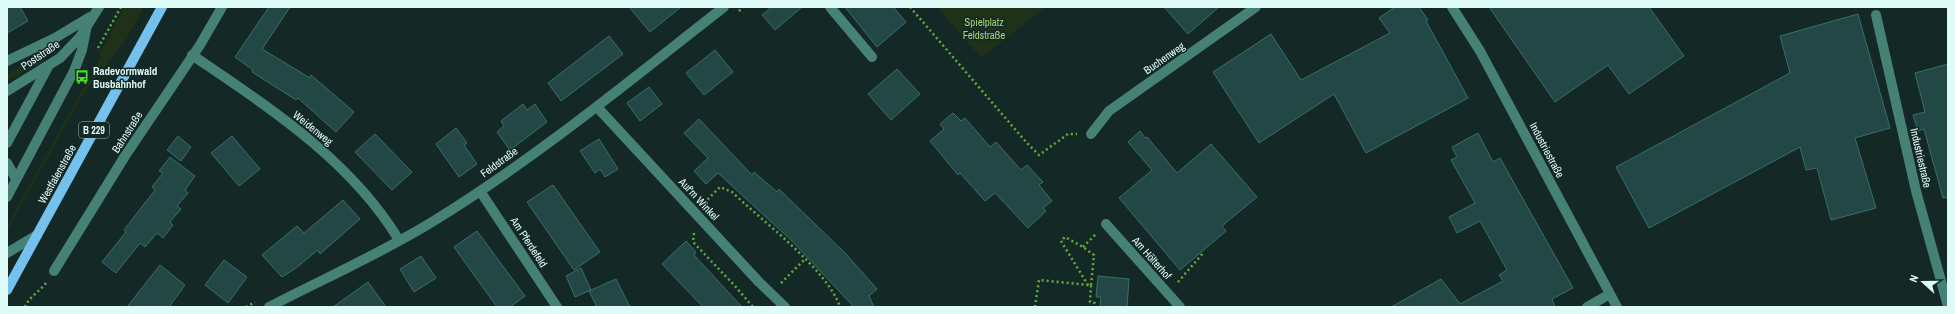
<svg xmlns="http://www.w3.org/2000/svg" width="1955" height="314" viewBox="0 0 1955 314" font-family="'Archivo Narrow',sans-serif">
	<rect width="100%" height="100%" fill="#142826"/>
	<path fill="#1f3118" d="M124 7H144L127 38 82 96 7 231V226L101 56 99 55Z
		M937 7H1046L981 58Z
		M38 57 43 59 41 63 7 80V74Z"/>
	<path fill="#224745" stroke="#37706c" d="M7 7H20L28 21 7 33Z
		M269 7H290L262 49 310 78 311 75 354 112 336 132 298 98 296 100 252 72 253 70 235 57Z
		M629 7H681L650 32Z
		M772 7H802L775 30 762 15Z
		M845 7H893L906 22 877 47Z
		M1164 7H1219L1188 34Z
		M1395 7H1419L1428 20 1426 21 1468 98 1366 153 1334 94 1259 143 1213 72 1271 34 1301 80 1390 33 1379 18Z
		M1489 7H1649L1684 56 1629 94 1608 65 1555 102Z
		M1858 14 1890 128 1855 138 1876 208 1831 220 1817 168 1806 170 1800 147 1649 228 1616 167 1790 73 1780 36Z
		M609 36 623 54 561 101 548 83Z
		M715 50 733 72 704 95 686 73Z
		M1948 64V197L1943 198 1924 129 1918 131 1913 115 1925 112 1915 73Z
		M897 69 920 94 891 120 868 94Z
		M649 87 662 104 640 121 627 103Z
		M523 104 527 110 535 104 547 122 510 150 497 132 504 126 501 121Z
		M953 113 961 121 965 118 990 147 996 142 1021 170 1027 165 1043 182 1039 185 1052 201 1043 208 1046 211 1028 228 995 193 985 201 960 173 958 175 930 141 944 129 940 124Z
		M699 119 752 175 754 172 777 192 779 189 846 254 877 289 869 296 874 307H854L792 241 718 173 706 184 694 171 708 158 684 133Z
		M456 128 467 143 464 145 477 164 459 177 436 144Z
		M1140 131 1145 138 1147 137 1177 173 1211 144 1257 197 1222 226 1226 231 1180 270 1119 198 1152 170 1128 142Z
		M1478 133 1493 162 1500 158 1573 288 1552 299 1555 307H1391L1441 279 1460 304 1503 281 1499 275 1507 270 1480 221 1457 233 1449 217 1475 203 1451 160 1457 157 1452 147Z
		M375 134 412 172 392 190 355 152Z
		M178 136 191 147 181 161 167 150Z
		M232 136 260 169 239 186 211 153Z
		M599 139 618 169 605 177 600 169 595 173 580 151Z
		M170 157 195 176 185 190 188 193 177 206 181 209 170 222 173 225 163 238 157 233 145 247 140 243 116 273 102 262 126 232 124 230 155 190 152 187 163 173 159 171Z
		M553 185 600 252 574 270 527 202Z
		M343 200 360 219 320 254 318 250 296 268 282 277 262 255 297 226 304 233Z
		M477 231 525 296 510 307H497L454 247Z
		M686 241 696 252 694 255 742 307H703L662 264Z
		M421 256 436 278 414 292 400 269Z
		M224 260 247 277 228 303 205 285Z
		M160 265 185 285 169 307H127Z
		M581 268 591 290 575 297 566 276Z
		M1098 276 1129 279 1127 307H1100L1101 297H1096Z
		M616 279 630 307H597L589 291Z
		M368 282 386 307H333Z"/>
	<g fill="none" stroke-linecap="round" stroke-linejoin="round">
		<path stroke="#63ae40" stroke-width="2.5" stroke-dasharray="2 3" stroke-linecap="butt" d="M910 7 1026 142 1039 155 1068 134H1077
			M739 11 743 7
			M98 48 121 7
			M704 203 720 187 732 192C761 220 828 270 840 307
			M694 233 693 242 735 286 753 307
			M1083 247 1096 234
			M1178 282 1204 252
			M781 283 805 259
			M1091 285 1094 255 1083 247 1065 237 1061 241 1088 285H1091L1090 302 1095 303V307
			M25 307C29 297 39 292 46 283
			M246 307 255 302
			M1035 307 1039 280 1088 285"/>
		<path stroke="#458174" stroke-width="10" d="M830 7 872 57
			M1452 7 1480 51 1617 307
			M1876 15 1916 191 1948 306
			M192 55C268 107 350 159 399 240
			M7 61 55 38 90 17
			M7 91 60 58 80 37 99 7
			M597 107 759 282 785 307
			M1091 134 1109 111 1256 7
			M7 143 48 67
			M7 163 16 179
			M480 191 557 307
			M7 197 74 71 82 50 87 25
			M1106 224 1180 307
			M7 253 37 235
			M54 271 125 156 200 45 222 7
			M269 307C323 279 380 254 432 222 535 159 629 81 724 7
			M1587 307 1610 294"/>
		<path stroke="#74c1ed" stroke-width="10" d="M7 290 162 7"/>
	</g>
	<defs>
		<symbol id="bus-bare" viewBox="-9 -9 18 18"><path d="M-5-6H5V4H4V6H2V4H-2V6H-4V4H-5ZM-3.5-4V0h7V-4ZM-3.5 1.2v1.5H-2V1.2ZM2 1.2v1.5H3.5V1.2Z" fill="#42e323" stroke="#142826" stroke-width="2.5" paint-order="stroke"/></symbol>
	</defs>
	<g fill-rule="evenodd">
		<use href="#bus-bare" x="72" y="67" width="20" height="20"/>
	</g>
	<g text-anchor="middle" stroke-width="3" stroke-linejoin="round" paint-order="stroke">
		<rect fill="#142826" stroke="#a2bcb8" stroke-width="1" x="79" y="122" width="30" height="16" rx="3"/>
		<g font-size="10" font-weight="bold" fill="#dffbf7">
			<text x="94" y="134">B 229</text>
		</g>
		<g font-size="11" fill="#a4d373" stroke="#142826">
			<text x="984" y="26">Spielplatz<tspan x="984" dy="13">Feldstraße</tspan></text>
		</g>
		<g font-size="11" fill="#dffbf7" stroke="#142826">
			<text transform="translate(40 55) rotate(-34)" y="4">Poststraße</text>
			<text transform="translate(1164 58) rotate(-35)" y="4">Buchenweg</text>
			<text transform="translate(313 128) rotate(39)" y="4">Weidenweg</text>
			<text transform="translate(127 132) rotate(-57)" y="4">Bahnstraße</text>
			<text transform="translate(1547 150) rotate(62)" y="4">Industriestraße</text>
			<text transform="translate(1921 158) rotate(77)" y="4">Industriestraße</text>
			<text transform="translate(499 162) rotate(-36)" y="4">Feldstraße</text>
			<text transform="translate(57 174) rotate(-61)" y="4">Westfalenstraße</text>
			<text transform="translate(699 199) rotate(47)" y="4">Auf'm Winkel</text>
			<text transform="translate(529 242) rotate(57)" y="4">Am Pferdefeld</text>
			<text transform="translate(1152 258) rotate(48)" y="4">Am Hölterhof</text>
		</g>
		<g font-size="11" font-weight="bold" fill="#dffbf7" stroke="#142826" text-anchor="start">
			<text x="93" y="75">Radevormwald<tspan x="93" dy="13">Busbahnhof</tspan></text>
		</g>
	</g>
	<rect width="1955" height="314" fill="none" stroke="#dffbf7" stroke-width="16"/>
	<g transform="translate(1923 282) rotate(291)" stroke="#142826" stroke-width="3" paint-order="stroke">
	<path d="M0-3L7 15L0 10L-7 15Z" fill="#dffbf7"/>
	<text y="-6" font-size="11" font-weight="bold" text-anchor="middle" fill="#dffbf7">N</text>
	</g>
</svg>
